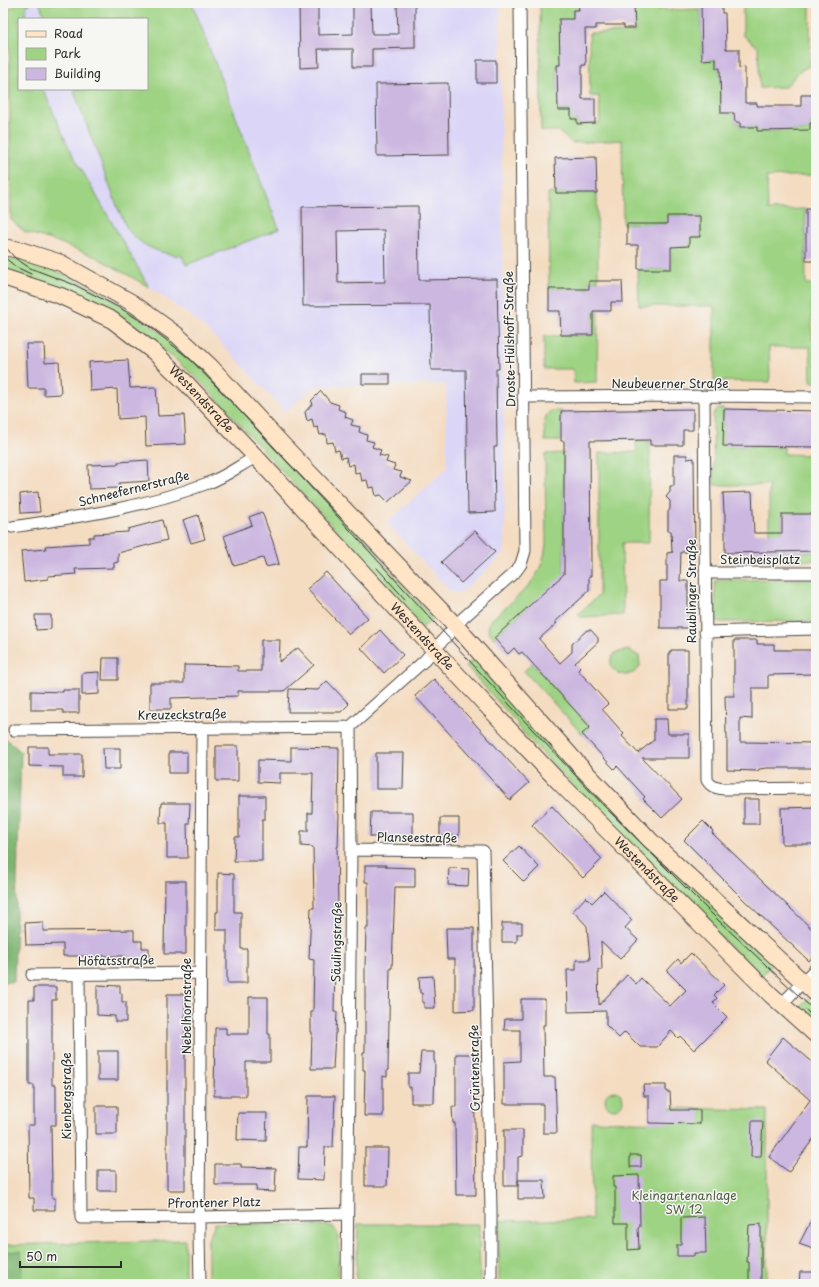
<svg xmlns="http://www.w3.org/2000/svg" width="819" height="1287" viewBox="0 0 819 1287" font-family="'Playpen Sans',sans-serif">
	<rect width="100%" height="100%" fill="#f6f6f2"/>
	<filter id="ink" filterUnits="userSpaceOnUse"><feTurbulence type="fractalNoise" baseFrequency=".025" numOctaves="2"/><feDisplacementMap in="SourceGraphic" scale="8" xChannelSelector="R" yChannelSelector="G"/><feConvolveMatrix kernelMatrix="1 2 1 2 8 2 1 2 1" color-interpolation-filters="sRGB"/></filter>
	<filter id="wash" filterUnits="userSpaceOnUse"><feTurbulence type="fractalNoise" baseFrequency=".012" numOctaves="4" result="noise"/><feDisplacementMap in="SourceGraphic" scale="16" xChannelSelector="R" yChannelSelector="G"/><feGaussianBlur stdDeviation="0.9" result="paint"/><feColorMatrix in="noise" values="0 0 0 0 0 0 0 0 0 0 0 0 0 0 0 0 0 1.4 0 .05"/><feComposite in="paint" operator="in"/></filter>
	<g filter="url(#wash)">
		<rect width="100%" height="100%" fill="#f4dcc1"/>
		<path fill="#dbd6f7" d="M31 3H500L505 543 504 552 498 559 463 591 459 593H454L449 590 387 523 447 468 446 384 314 386 285 412 229 351 194 318 149 287 69 148 43 89H147V19H25L26 6Z"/>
		<path fill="#9ed383" stroke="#647f57" d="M19 3H31L26 6 25 19H19V89H43L69 148 149 287 96 257 55 241 25 232 11 220 9 9Z
			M45 3H192L279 229 186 265 182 256C162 254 140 247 127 228 124 223 122 216 119 211L73 89H147V19H46L40 5Z
			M540 3H596V4L579 5V10H573V19L560 65H557L558 110H571L577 119V124L600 123 599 96H590L589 33 634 32V3H640L641 7 670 10 701 9 702 60 716 59V68H720L721 113H734L735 122H740V127H757V131L810 130V123L815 122V112L811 109 816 108V175L767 177 768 210 805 209 806 284H816V289L812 290V340H816V382H811L810 347H769L770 382 714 381V306H639L638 269H671V246H689V240H687V237H700V216H667V224H623L622 140 572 143 558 131H541Z
			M743 3H810V66L801 70 785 87 760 88 758 48 743 35Z
			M548 193H597L598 281H589V289H549Z
			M3 257 41 265 74 278 111 298 189 352 380 555 378 557 433 619 422 628 360 556 280 469 203 384 176 360 144 334 3 271Z
			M593 311H598L597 382 574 383 573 369H544V336L593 335Z
			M718 409H724L723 446 784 447V454L816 455V514H782V552H816V560L769 561V485H714L713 415 714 413Z
			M551 411H561V441H545C545 431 541 417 551 411Z
			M636 441H650L649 543H622L623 615 581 617 578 614 599 595V453L637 452Z
			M564 453V577H562L494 638 488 630 489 623C493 617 499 613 505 608 528 587 542 577 546 544L545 454Z
			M816 579V621L721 622 716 621 715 581 720 580Z
			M628 650 639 656 640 666 635 672 627 675 618 674 611 667V659L615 653Z
			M475 658 772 964 760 977 619 835 517 726 518 724 466 666Z
			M532 663 590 727 582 734 524 671Z
			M808 999 816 1007V1025L798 1010Z
			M605 1100a9 9 0 1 1 18 0a9 9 0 1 1-18 0Z
			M671 1108 767 1110V1284H499V1221L592 1219 591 1121 671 1123Z
			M215 1223 333 1226 339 1237 338 1284H208V1240Z
			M358 1224H479L480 1284H356Z
			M185 1240V1284H3V1245Z"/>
		<path fill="#7eb571" stroke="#54704e" d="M3 736 21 752 14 982H3Z
			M21 1251 22 1284H3V1252Z"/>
		<g id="blocks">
			<path fill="#ccb7e0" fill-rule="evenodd" d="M299 3H318V35L353 34V3H371L372 34H398L397 3H415V48L372 49V67H353V49H318L319 67 300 68Z
				M596 3H634L635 28H624V25H596V29H585L586 65H582V99H595V123L577 124V119H571V110H558L557 65H560L559 19H573V10H579L578 5 596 4Z
				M701 3H722V13H725L726 49H739V68L745 67V103H757V106H801V95H816L815 123H810V130L757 131V127H740V122H735L734 113H721L720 68H716V59L702 60Z
				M477 60H496V83H477Z
				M448 83 449 155 377 156 376 84Z
				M596 157 597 193H556L555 158Z
				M418 206 419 280 497 279 499 369H496L497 447H494L495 512 468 513 466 370H431L430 305 303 306 302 207ZM384 230 385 282 338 283 337 231Z
				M806 209H816V261H806Z
				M667 216H700V237H689V246L671 247V269H638V245H627V224H667Z
				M589 281H622L623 302H611V311H593V335H561L560 311H549V289H589Z
				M26 344H44L45 363 59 362 61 394 44 395V388H28Z
				M128 360 130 388 156 387 158 416 184 415 186 444 146 446 145 417 118 419 117 389 90 391 89 362Z
				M362 374H390V384H362Z
				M321 391 330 402 339 405 338 409 346 412 345 417 353 420 351 425 360 427 359 432 367 435 366 440 374 442 372 447 381 450 379 455 388 457 386 462 395 465 393 470 402 472 400 477 412 481 388 502 381 495 376 496 374 487 369 488 367 480 362 481 360 472 355 473 354 464 348 466 346 457 341 458 339 450 335 451 333 442 327 443 326 434 320 435 318 427 314 428 312 419 307 421 305 412 313 403 311 401Z
				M693 409V430H683V445H650V440L590 441 591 565V576H589V591L555 622 557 623 539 639 560 663 572 652V644L587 630H591L598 638V642L575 663 580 668 578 670 608 704 602 709 624 734 622 736 638 753 654 740V719H667L668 734H689V758H642L682 799 662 818 643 799 645 797 617 766 614 769 582 734 590 727 522 652 519 654 514 648 508 654 494 638 564 574V441H561V411Z
				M724 409 816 411V447L723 446Z
				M674 455H687V459L694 458 695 552H681L680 581H688V628H660V581H667V553L673 552H672L671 531H668V512L670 509V501L666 497 670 492V486H674Z
				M148 460 149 481 119 483V488L89 489 88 465 118 464V462Z
				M38 492 40 512 21 513 20 494Z
				M752 492 754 533H782V514H816V551L725 553V513H724L723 493Z
				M262 512 273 542 279 564 266 567 263 558 234 566 224 536 252 525 249 517Z
				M198 515 205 539 191 543 183 520Z
				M162 520 167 540 118 553V562L114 563V568L75 569 76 574 48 576V579L24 582 21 551 46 549 45 546 89 543V537H94V534L128 532V529Z
				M475 531 495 552 461 583 441 562Z
				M326 572 368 618 349 634 307 589Z
				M35 615H51V629L36 630Z
				M380 630 403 655 384 673 361 648Z
				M261 640H280L279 662 298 648 314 665 284 691H238V696L171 698V709H150V683H184V665L238 666V671H261Z
				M734 640H757V644H774V650H812V674L768 675V688H752V719L740 718V742L816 743V768H767L759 769 758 771 727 770V733H726L725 696H734Z
				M671 650H688V709H669V652H671Z
				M103 658H118V680H102Z
				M99 672V694L82 695V673Z
				M434 679 529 783 510 800 415 696Z
				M327 681 349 704 341 712H288L289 689 318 690Z
				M63 690H79V713H63V710H31V691L63 692Z
				M216 746H238V781H216Z
				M29 747H48V754H82V777H63V767L29 766Z
				M291 747 339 748 338 813 339 814 338 847H337L338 907 337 960H335L334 1012H337L336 1033H335L333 1069H311L312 1032H311V1011H313L314 960 309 959 311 908H314L313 847 301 846V831H308V813H312L313 773H280V783L258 782V760L291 761Z
				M103 748H120V769H104Z
				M169 752H187V773H169Z
				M376 753H404L403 789H376Z
				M239 796H265V819H262V861H234L235 837H239Z
				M744 799H759V824H744Z
				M161 803H190L189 824H187L188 858H167V823H160Z
				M552 806 602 859 583 878 532 825Z
				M816 807V844H782L781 808Z
				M371 812H413V837H370Z
				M440 818H459V836H440Z
				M703 821 713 831 712 833 816 933V953L809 961 745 901 684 840Z
				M519 846 539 867 524 882 503 861Z
				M365 865H386V867L415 868V887H395L392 968H390L388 1070H387V1077L383 1076V1116H364L365 1070H363V1052H365V967L366 928H368V882H365Z
				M449 868 469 869 468 886 448 885Z
				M218 873 234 874V912H241V949H247V983H227V930H216V912H218Z
				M165 881H186V954H164Z
				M604 891 632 920 625 928 638 940 620 959 601 941 602 970H598L599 1005 627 975 636 984 641 978 670 1006 686 990 667 971 678 959 681 963 691 953 724 985 714 995 717 998 713 1003 727 1017 694 1050 680 1036 678 1038 671 1031 657 1047H640L625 1032 619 1038 606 1025V1011L568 1012 567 970H576V960H590L587 926 573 911 586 897 592 903Z
				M43 922V931L134 930V941H142V948H149V959H126V956H63V944L26 945 25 923Z
				M502 923H522V934H517V942H502Z
				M446 928H474V1010L455 1011V959H447Z
				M433 976 435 1008H424V1002H422V993H420L419 977Z
				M97 985 120 986V993H122V1002H126V1022H115V1016L97 1015Z
				M34 987H56V1000H52V1085H56V1125H51L52 1186V1198H55V1210H34V1198H29L28 1125H34V1085H29V1000H34Z
				M167 994H185V1190H167Z
				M249 997H268V1034H270V1062H246V1096H214L215 1028H226V1034H249Z
				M521 999H545V1025H543L544 1077H555L557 1133H543V1104H504V1062L520 1061V1030H504L505 1019H521Z
				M783 1037 816 1065V1135L789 1172 769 1157 810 1100 765 1060Z
				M98 1051H118V1080H98Z
				M421 1052H434V1061H435L434 1103H411V1087H408V1073H419Z
				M456 1054H474L476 1195H456L455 1123H453L452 1107H456Z
				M643 1085H666V1092H670L671 1110H700V1124L649 1123V1096H644Z
				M308 1096H335L333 1147H325L324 1180 298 1179 299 1147H307Z
				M96 1106H117V1134H96Z
				M238 1113H267L266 1141 237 1140Z
				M752 1121H762L763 1122 761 1157H751Z
				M504 1130H523V1156L518 1157V1186H504Z
				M365 1148H388L387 1186H365Z
				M630 1155H641V1167H630Z
				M215 1164H241V1167L276 1168 275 1192 256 1191 257 1185H215Z
				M98 1170H116V1191H98Z
				M639 1175 640 1227H638L639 1249 628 1250V1223H615V1187H613V1176Z
				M518 1180H544L545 1199H518Z
				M816 1211V1250L799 1244Z
				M705 1217 706 1253H694V1256H677V1245H681V1218Z
				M761 1224V1284H749V1262H747L749 1225Z
				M800 1272H816V1284H799Z"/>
		</g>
	</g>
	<g filter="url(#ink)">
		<use href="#blocks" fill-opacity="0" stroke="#494642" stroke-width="1"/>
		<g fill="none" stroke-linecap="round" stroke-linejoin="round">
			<defs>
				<path id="street" d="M704 396 707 780C711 787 716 788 724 789L816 788
					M523 397 704 396 816 397
					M12 527C78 517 145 507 208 483 225 477 240 465 256 457
					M705 573H816
					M705 632 816 629
					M14 730 350 727
					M351 850 483 851 491 1211V1284
					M32 975 200 973
					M79 975 81 1218 200 1217 347 1214
					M781 1005 816 968
					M200 1284 199 1235 202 728
					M347 1284 351 850 350 727 424 661 463 618 516 571 521 564 525 551 520 3"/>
				<g id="secondary">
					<path d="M3 247 20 250 61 263 131 302 177 335 210 366 281 443 456 626 579 765 650 840 816 994"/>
					<path id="s1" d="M3 277 61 296 112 320 154 352 187 384 256 457 452 669 559 782 771 995 816 1035"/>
				</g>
			</defs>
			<use href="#street" stroke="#494642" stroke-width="13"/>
			<use href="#secondary" stroke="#494642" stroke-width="18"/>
			<use href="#street" stroke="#fff" stroke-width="11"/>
			<use href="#secondary" stroke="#ffe4c6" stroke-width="16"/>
			<path stroke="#2b2b2b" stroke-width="1" d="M3 244 15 258 30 268 75 285 122 309 150 327 191 360 263 435 531 728 605 807 719 921 816 1012
				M3 256 16 267 31 274
				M377 568 405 599
				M806 1010 816 1020"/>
		</g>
	</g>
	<g text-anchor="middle" stroke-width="3" stroke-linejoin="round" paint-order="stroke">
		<g font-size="12" fill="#2b2b2b" stroke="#f6f6f2">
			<text transform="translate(510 339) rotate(-91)" y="4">Droste-Hülshoff-Straße</text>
			<text x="670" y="388">Neubeuerner Straße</text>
			<text dy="4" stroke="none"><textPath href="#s1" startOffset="237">Westendstraße</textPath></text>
			<text transform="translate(134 489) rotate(-14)" y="4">Schneefernerstraße</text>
			<text x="760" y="564">Steinbeisplatz</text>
			<text transform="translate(692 591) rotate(-90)" y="4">Raublinger Straße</text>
			<text dy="4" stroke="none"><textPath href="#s1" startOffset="561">Westendstraße</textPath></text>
			<text transform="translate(182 715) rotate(-1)" y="4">Kreuzeckstraße</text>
			<text transform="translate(417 838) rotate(1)" y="4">Planseestraße</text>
			<text dy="4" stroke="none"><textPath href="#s1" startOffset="885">Westendstraße</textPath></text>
			<text transform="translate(337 942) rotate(-89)" y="4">Säulingstraße</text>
			<text transform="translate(116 961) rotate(-1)" y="4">Höfatsstraße</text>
			<text transform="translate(187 1006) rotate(-90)" y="4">Nebelhornstraße</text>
			<text transform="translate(475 1068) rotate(-91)" y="4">Grüntenstraße</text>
			<text transform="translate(67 1096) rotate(-90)" y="4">Kienbergstraße</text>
			<text transform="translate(214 1203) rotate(-1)" y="4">Pfrontener Platz</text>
		</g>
		<g font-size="12" fill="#4e5d45" stroke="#f6f6f2">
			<text x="684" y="1200">Kleingartenanlage<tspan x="684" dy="14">SW 12</tspan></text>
		</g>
	</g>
	<rect width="819" height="1287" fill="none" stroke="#f6f6f2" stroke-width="16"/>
	<rect x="18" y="18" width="130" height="72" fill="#f6f6f2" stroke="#a5a5a2"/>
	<rect x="26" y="31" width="20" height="6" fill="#ffe4c6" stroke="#a5a5a2"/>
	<text x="54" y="38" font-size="12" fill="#2b2b2b">Road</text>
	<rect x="26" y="48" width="20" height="12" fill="#9ed383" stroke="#a5a5a2"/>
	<text x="54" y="58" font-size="12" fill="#2b2b2b">Park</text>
	<rect x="26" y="68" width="20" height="12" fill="#ccb7e0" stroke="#a5a5a2"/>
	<text x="54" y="78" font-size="12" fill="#2b2b2b">Building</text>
	<path d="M20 1261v6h101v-6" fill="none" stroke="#2b2b2b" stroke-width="2"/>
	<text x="26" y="1261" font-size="12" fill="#2b2b2b" stroke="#f6f6f2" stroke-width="3" paint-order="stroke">50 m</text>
</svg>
